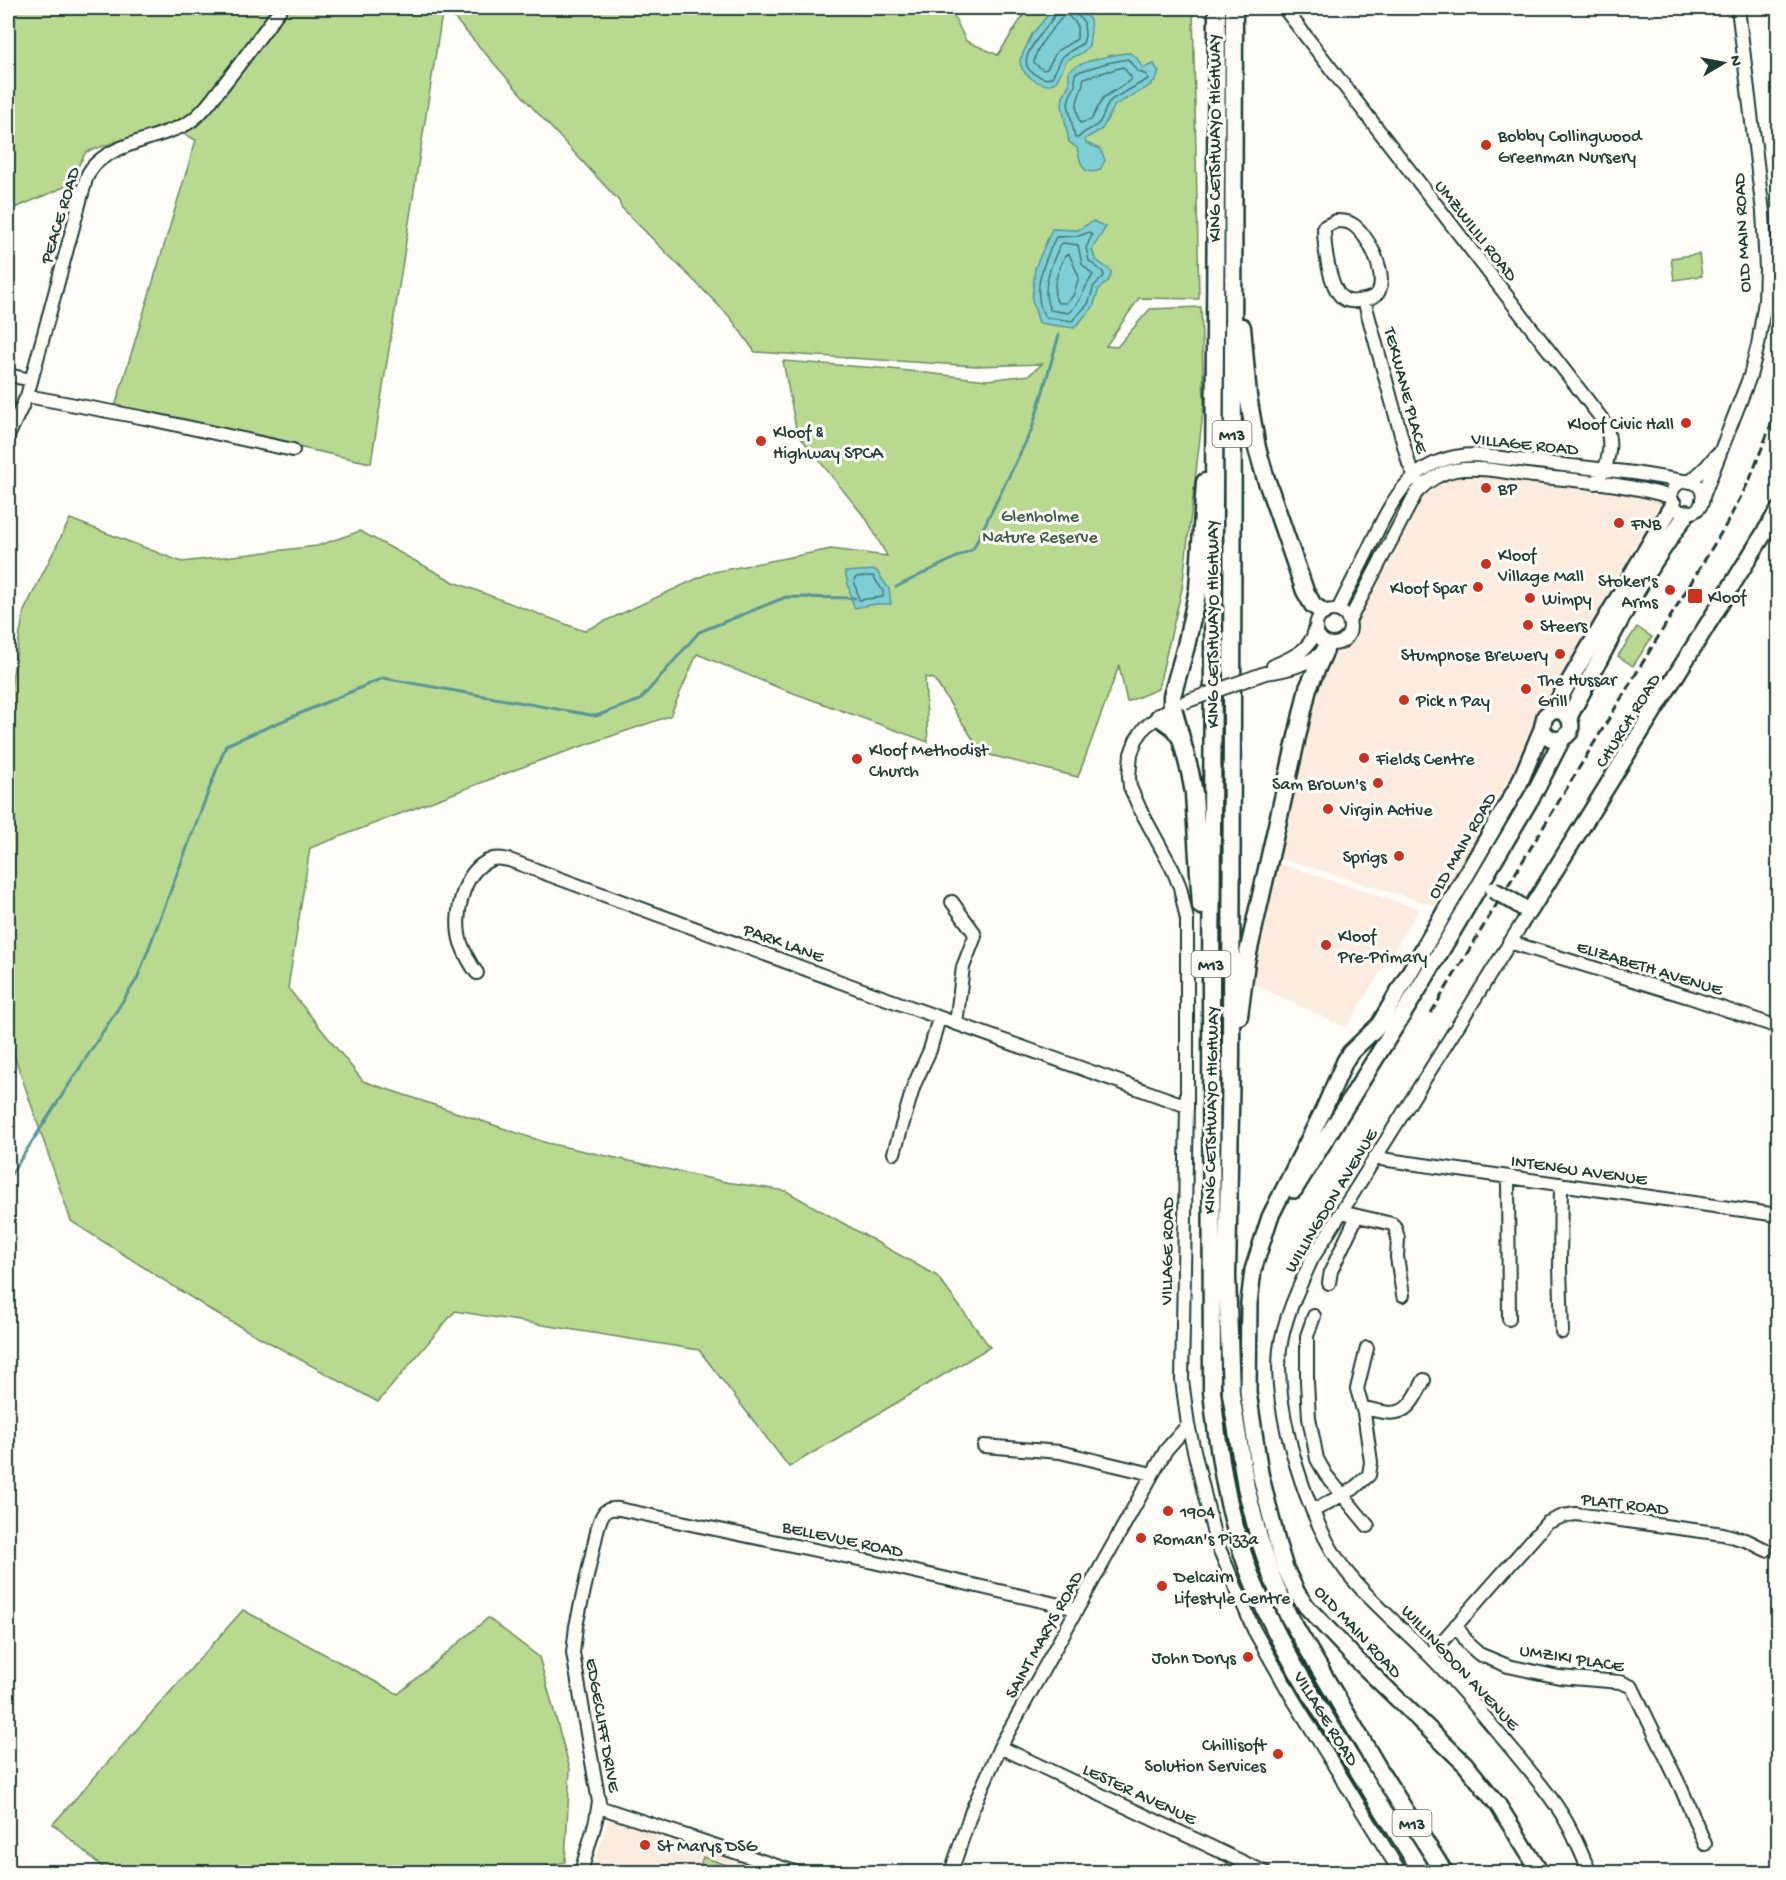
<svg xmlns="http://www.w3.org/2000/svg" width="1786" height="1880" viewBox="0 0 1786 1880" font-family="'Gochi Hand',sans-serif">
	<rect width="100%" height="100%" fill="#fdfcf7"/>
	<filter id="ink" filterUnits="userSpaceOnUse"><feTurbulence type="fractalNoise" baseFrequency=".0167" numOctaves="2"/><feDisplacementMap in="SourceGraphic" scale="12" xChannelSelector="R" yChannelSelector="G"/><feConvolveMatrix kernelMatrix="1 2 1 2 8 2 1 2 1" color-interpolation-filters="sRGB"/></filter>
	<g filter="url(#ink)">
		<path fill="#fbecdf" d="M1464 472 1602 485 1663 499 1667 505V511L1562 673 1547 702 1538 716 1529 746 1507 782 1442 908 1271 855 1316 679 1335 644 1344 640 1349 635 1352 629 1353 620 1410 508 1436 481Z
			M1273 861 1419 909 1346 1028 1246 980Z
			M610 1817 770 1872H590Z"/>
		<path fill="#b9d991" stroke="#6c8b62" stroke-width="1.5" d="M8 8H950L966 41 998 55 1028 8H1193L1199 299 1139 298 1106 346 1117 347 1150 309 1201 307 1204 404 1182 589 1158 689 1127 702 1119 666 1078 777 982 753 934 679 925 677 928 742 777 687 697 654 670 716 533 763 310 848 288 988 363 1081 547 1143 726 1182 786 1191 937 1276 990 1347 789 1467 699 1350 455 1311 378 1402 217 1314 71 1221 8 1037V701L24 611 70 519 182 562 317 546 360 531 454 582 584 631 709 573 831 549 887 556 867 520 797 433 783 361 891 369 987 380 1029 375 1042 364 976 366 755 352 730 317 621 207 619 201 533 108 449 12 441 20 371 463 115 407 196 140 164 125 86 152 67 186 8 211Z
			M1699 254 1702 276 1674 280 1671 258Z
			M1637 627 1652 637 1633 666 1618 656Z
			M243 1610 398 1694 488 1618 539 1657 570 1769 565 1862 521 1872H108L53 1824Z
			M703 1857 747 1872H698Z"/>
		<path fill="#7ecfd5" stroke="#589595" stroke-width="1.5" d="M1054 8H1073L1084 12 1090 20 1091 30 1089 46 1082 53 1067 60 1056 82 1048 85C1036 83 1020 74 1020 60L1032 34Z
			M1130 53 1136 57 1143 68 1154 64 1159 72 1156 80 1148 87 1115 105 1102 129 1085 139 1086 143 1100 149 1105 160 1100 170C1080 177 1081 161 1077 148L1069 142 1062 105 1063 96 1069 85V71C1078 62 1116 53 1130 53Z
			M1093 221 1106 227 1092 249 1095 259 1111 271V275L1108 281 1099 289 1093 307 1074 328 1039 323 1032 300 1035 268 1052 229 1078 230Z
			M876 570 889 589 891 604H876L854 608 845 572Z"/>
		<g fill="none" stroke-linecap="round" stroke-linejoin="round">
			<path stroke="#457774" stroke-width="1.5" d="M1057 8C1055 28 996 66 1047 79L1052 77 1063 56 1083 43 1085 36 1084 22 1075 13 1074 8
				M1064 15H1067L1077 24V39L1057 51 1047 69 1043 70 1034 63C1035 46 1054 28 1064 15Z
				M1128 59 1137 71 1147 75 1148 79 1111 100C1105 107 1104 116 1099 123 1094 129 1084 130 1078 138H1075L1068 104 1069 98 1075 86V73L1107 63Z
				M1123 67 1131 77V80L1103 98 1091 120 1080 123C1072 98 1081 99 1084 78Z
				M1089 232 1092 235 1086 248 1089 261 1103 272 1104 276 1094 286 1088 304 1072 321 1045 317C1030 290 1044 262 1056 237L1079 236Z
				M1063 243 1078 245 1082 264 1093 275C1083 288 1082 303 1068 313L1050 310C1040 288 1051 265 1060 245Z
				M1069 254 1079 277 1073 296 1066 303H1058C1049 290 1059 268 1065 256Z
				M856 577 873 576 883 591V597L859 600 854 580Z"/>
			<path stroke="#589595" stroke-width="3" d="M896 587 973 549 1032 429 1059 335
				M8 1179 137 979 226 745 383 678 596 716 640 700 699 632 786 597 855 598"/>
			<defs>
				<path id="minor" d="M1284 8 1605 423C1613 443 1610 466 1595 483
					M1336 221C1341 221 1346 221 1350 223 1367 231 1387 272 1379 291 1377 296 1369 299 1364 300 1359 301 1350 302 1346 300 1329 293 1324 244 1324 227Z
					M1364 300 1409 464 1417 480
					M8 375 31 380
					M27 396 145 418 293 450
					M8 436 27 396 86 179C97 144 159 140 188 123 201 115 211 101 220 89 241 63 261 35 281 8
					M1671 497a16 16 0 1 1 32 0a16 16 0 1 1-32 0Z
					M1690 482 1706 467 1716 455
					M1702 499 1750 376 1758 345 1765 301 1766 268 1763 212 1738 8
					M1316 627a17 17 0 1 1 34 0a17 17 0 1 1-34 0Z
					M1338 610C1348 589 1359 569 1369 548 1393 498 1412 456 1475 455L1634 473 1683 481
					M1349 621 1416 493C1426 482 1440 473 1455 470 1481 466 1509 473 1534 476 1580 481 1626 483 1671 497
					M1273 666C1291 658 1312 650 1315 629
					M1265 673C1285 671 1310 664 1325 650
					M1166 711 1145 727 1136 740 1131 754 1129 777 1130 787 1140 809 1173 870 1180 887 1187 920V1106L1182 1380 1188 1425 1215 1539 1254 1630 1293 1699 1400 1872
					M952 902 973 931 975 936 963 967 956 1024
					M1529 912 1312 1259C1299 1287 1284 1318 1280 1349 1273 1410 1308 1523 1346 1571 1370 1602 1402 1627 1429 1655 1456 1682 1480 1711 1504 1740 1526 1767 1550 1793 1567 1823 1576 1839 1582 1856 1590 1872
					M1509 942 1689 997 1778 1027
					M477 973C470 964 465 954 461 943 453 918 462 871 490 860 496 857 503 859 509 860L879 996 1187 1106
					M894 1153 914 1085 930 1050 939 1018
					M1374 1158 1778 1215
					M1508 1177 1509 1319
					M1561 1184 1560 1267 1562 1332
					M1341 1212 1392 1224 1395 1227 1398 1238 1397 1257 1403 1295
					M1329 1283 1331 1271 1357 1216
					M1314 1316 1307 1336V1382L1309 1418 1317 1459 1326 1475 1368 1526
					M1362 1407C1401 1418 1407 1415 1424 1380
					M984 1446 1060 1452 1152 1474
					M1313 1511 1353 1489 1369 1475 1371 1462 1364 1413 1357 1389 1367 1348
					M1456 1625 1469 1645 1479 1654 1508 1666 1559 1677 1621 1682 1632 1687 1681 1788 1705 1844
					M1430 1655 1547 1523 1563 1516 1576 1514 1723 1534 1748 1541 1766 1550
					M1000 1747 1264 1872
					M599 1807 795 1872
					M581 1872 596 1820 599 1802 573 1653 576 1626 598 1527C602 1514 604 1507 619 1509L873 1562 1077 1609
					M951 1872 972 1810 1000 1747 1166 1450 1188 1425"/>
				<path id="major" d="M1552 711 1673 504
					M1569 717 1629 604 1648 571 1687 513
					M1516 903 1529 912 1778 511
					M1294 1190 1421 985 1537 788 1562 739
					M1540 1872 1498 1805 1465 1764 1355 1658 1306 1606 1297 1593 1285 1568 1277 1542 1260 1473 1248 1392 1249 1303 1253 1270 1270 1217 1323 1111 1345 1061 1350 1053 1379 1025 1519 784 1542 729 1545 716C1558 704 1575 715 1570 732 1561 743 1549 742 1542 729"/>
				<path id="highway" d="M1217 8 1211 987 1212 1391C1218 1451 1227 1511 1248 1569 1271 1630 1305 1686 1340 1741 1367 1785 1395 1829 1422 1872
					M1234 8 1231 1058 1227 1276 1231 1394 1246 1487 1259 1538 1272 1577 1288 1615 1381 1773 1444 1872
					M1242 327 1248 396 1257 448 1265 476 1305 591 1313 605 1323 612
					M1159 717 1173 727 1180 737
					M1201 906 1194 793 1190 772 1172 704V696L1186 646 1198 589 1205 482
					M1239 1016 1246 962 1308 688 1325 650"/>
			</defs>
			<use href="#minor" stroke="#1f3d34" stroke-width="16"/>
			<use href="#major" stroke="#1f3d34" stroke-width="20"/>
			<use href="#highway" stroke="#1f3d34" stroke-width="21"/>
			<use href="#minor" stroke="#fdfcf7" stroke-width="12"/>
			<use href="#major" stroke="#fdfcf7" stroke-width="15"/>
			<use href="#highway" stroke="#fdfcf7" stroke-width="16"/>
			<path stroke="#1f3d34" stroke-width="3" stroke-dasharray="9 4.5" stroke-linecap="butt" d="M1431 1013 1727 523 1750 479 1778 406"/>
			<defs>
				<path id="minor-bridge" d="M1185 702 1265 673"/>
				<path id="major-bridge" d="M1493 890 1516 903"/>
			</defs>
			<use href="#minor-bridge" stroke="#1f3d34" stroke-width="16" stroke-linecap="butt"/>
			<use href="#major-bridge" stroke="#1f3d34" stroke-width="20" stroke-linecap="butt"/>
			<use href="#minor-bridge" stroke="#fdfcf7" stroke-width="12"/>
			<use href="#major-bridge" stroke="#fdfcf7" stroke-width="15"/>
		</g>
	</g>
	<g fill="#c8321e" stroke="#fdfcf7" stroke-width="2">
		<circle cx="1486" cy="145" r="6"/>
		<circle cx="1686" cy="423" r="6"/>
		<circle cx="761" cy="441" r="6"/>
		<circle cx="1486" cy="488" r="6"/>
		<circle cx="1619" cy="523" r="6"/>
		<circle cx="1486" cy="564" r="6"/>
		<circle cx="1478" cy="587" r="6"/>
		<circle cx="1670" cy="590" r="6"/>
		<rect x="1687" y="588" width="16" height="16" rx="3"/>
		<circle cx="1530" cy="598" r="6"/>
		<circle cx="1528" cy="625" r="6"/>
		<circle cx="1560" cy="654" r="6"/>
		<circle cx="1526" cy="689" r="6"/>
		<circle cx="1404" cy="700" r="6"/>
		<circle cx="1364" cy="758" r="6"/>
		<circle cx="857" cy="759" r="6"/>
		<circle cx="1378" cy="783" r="6"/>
		<circle cx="1328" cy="809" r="6"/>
		<circle cx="1399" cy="856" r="6"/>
		<circle cx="1326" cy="945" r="6"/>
		<circle cx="1168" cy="1511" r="6"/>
		<circle cx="1141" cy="1538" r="6"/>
		<circle cx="1162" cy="1586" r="6"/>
		<circle cx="1248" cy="1657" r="6"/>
		<circle cx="1278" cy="1754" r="6"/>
		<circle cx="645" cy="1845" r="6"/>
	</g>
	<g text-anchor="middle" stroke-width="6" stroke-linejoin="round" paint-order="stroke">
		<g fill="#fdfcf7" stroke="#62766e" stroke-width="1.5">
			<rect x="1212.5" y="421" width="39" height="26" rx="4.5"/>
			<rect x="1191.5" y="951" width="39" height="26" rx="4.5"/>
			<rect x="1392.5" y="1810" width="39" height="26" rx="4.5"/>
		</g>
		<g font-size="16" font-weight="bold" fill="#1f3d34">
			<text x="1232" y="440">M13</text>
			<text x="1211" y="970">M13</text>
			<text x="1412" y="1829">M13</text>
		</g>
		<g font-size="18" fill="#1f3d34" stroke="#fdfcf7" text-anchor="start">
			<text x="1498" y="141">Bobby Collingwood<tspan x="1498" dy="21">Greenman Nursery</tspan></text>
			<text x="1674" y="429" text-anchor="end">Kloof Civic Hall</text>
			<text x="773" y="437">Kloof &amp;<tspan x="773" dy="21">Highway SPCA</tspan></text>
			<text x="1498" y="494">BP</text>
			<text x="1631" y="529">FNB</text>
			<text x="1498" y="560">Kloof<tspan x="1498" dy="21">Village Mall</tspan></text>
			<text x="1658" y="586" text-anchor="end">Stoker's<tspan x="1658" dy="21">Arms</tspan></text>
			<text x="1466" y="593" text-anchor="end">Kloof Spar</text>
			<text x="1708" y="602">Kloof</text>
			<text x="1542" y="604">Wimpy</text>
			<text x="1540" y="631">Steers</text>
			<text x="1548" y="660" text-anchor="end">Stumpnose Brewery</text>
			<text x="1538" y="685">The Hussar<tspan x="1538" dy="21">Grill</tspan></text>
			<text x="1416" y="706">Pick n Pay</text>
			<text x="869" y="755">Kloof Methodist<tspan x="869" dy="21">Church</tspan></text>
			<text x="1376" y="764">Fields Centre</text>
			<text x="1366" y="789" text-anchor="end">Sam Brown's</text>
			<text x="1340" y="815">Virgin Active</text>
			<text x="1387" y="862" text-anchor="end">Sprigs</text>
			<text x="1338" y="941">Kloof<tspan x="1338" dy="21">Pre-Primary</tspan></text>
			<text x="1180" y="1517">1904</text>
			<text x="1153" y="1544">Roman's Pizza</text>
			<text x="1174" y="1582">Delcairn<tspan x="1174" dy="21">Lifestyle Centre</tspan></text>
			<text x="1236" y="1663" text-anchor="end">John Dorys</text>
			<text x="1266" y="1750" text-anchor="end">Chillisoft<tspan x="1266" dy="21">Solution Services</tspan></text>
			<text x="657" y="1851">St Marys DSG</text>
		</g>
		<g font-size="18" fill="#1f3d34" stroke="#fdfcf7">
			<text transform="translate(1214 138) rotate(-90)" y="6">KING CETSHWAYO HIGHWAY</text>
			<text transform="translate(59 215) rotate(-73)" y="6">PEACE ROAD</text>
			<text transform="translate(1477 230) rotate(52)" y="6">UMZWILILI ROAD</text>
			<text transform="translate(1741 233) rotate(-93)" y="6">OLD MAIN ROAD</text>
			<text transform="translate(1407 390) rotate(75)" y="6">TEKWANE PLACE</text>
			<text transform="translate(1525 443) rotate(6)" y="6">VILLAGE ROAD</text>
			<text transform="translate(1212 624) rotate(-90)" y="6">KING CETSHWAYO HIGHWAY</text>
			<text transform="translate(1627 720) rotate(-58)" y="6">CHURCH ROAD</text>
			<text transform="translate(1461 845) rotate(-60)" y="6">OLD MAIN ROAD</text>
			<text transform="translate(784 942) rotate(20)" y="6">PARK LANE</text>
			<text transform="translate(1650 967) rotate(17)" y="6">ELIZABETH AVENUE</text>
			<text transform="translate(1210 1110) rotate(-89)" y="6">KING CETSHWAYO HIGHWAY</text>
			<text transform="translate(1579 1169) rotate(8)" y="6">INTENGU AVENUE</text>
			<text transform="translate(1330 1200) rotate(-59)" y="6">WILLINGDON AVENUE</text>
			<text transform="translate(1166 1251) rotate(-89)" y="6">VILLAGE ROAD</text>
			<text transform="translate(1625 1503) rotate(7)" y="6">PLATT ROAD</text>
			<text transform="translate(843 1538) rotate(12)" y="6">BELLEVUE ROAD</text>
			<text transform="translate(1359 1631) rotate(47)" y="6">OLD MAIN ROAD</text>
			<text transform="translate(1043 1634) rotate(-61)" y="6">SAINT MARYS ROAD</text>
			<text transform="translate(1572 1657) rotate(9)" y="6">UMZIKI PLACE</text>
			<text transform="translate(1461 1667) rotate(47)" y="6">WILLINGDON AVENUE</text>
			<text transform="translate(1327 1718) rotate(58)" y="6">VILLAGE ROAD</text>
			<text transform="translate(604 1725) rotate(80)" y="6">EDGECLIFF DRIVE</text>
			<text transform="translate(1140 1793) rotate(25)" y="6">LESTER AVENUE</text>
		</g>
		<g font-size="18" fill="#3e5c47" stroke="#fdfcf7">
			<text x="1040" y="521">Glenholme<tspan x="1040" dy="21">Nature Reserve</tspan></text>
		</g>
	</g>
	<rect width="1786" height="1880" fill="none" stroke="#fdfcf7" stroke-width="30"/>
	<rect x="15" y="15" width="1756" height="1850" fill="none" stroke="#1f3d34" stroke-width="2" filter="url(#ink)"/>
	<g transform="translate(1723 63) rotate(80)" stroke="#fdfcf7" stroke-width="4.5" paint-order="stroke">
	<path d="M0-4.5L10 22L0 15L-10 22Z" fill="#1f3d34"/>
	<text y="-9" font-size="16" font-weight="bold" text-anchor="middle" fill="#1f3d34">N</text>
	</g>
</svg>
